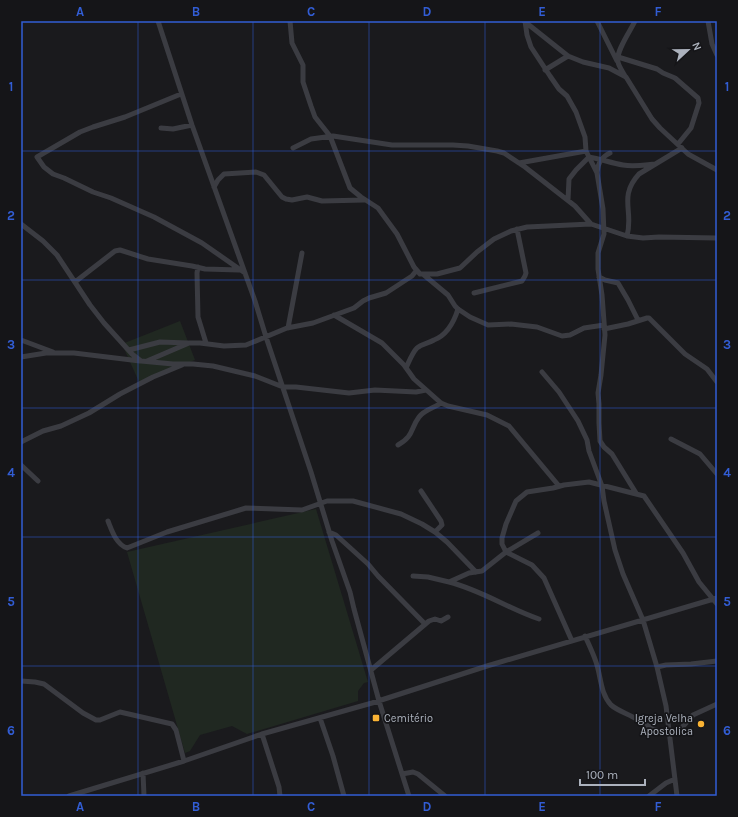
<svg xmlns="http://www.w3.org/2000/svg" width="738" height="817" viewBox="0 0 738 817" font-family="Karla,sans-serif">
	<rect width="100%" height="100%" fill="#1a1a1d"/>
	<path fill="#202821" d="M180 321 195 360 139 382 122 344Z
		M316 509 368 682 364 683 358 691V701L247 734 232 726 200 735 190 751 185 753 127 552Z"/>
	<g fill="none" stroke-linecap="round" stroke-linejoin="round">
		<path stroke="#3b3c42" stroke-width="5" d="M158 21 192 125 255 301 266 337 311 472 332 541 350 592 354 609 379 701 409 796
			M290 21 292 43 303 65V82L311 106 315 117 330 136 350 188 361 197 378 208 397 234 414 267 420 274H437L460 268 477 252 494 239 511 231 527 227 591 224 627 236 643 238 659 237 717 238
			M524 21 568 56 583 62 609 68 626 77 652 119 660 128 688 154 717 170
			M525 21 527 35 531 47 550 76 559 89 567 96 576 112 585 137 586 151 597 173 603 209 604 234 598 253V269L602 295 605 335 601 375 598 393 599 404V423L600 441 604 447 612 454 636 493
			M597 21 617 61
			M708 21 712 44 717 55
			M618 57 657 69 663 73 675 78 698 98 699 103 691 128 678 144
			M545 70 568 56
			M625 76C623 72 619 67 618 62 615 52 631 30 635 21
			M181 94 125 117 93 127 80 132 37 157 44 167 53 174 64 178 93 192 111 198 154 217 202 243 245 273
			M161 128 173 129 192 125
			M293 148 311 139 333 136 392 145H453L468 146 497 151 504 153 525 167 575 206 591 224
			M519 163 586 151
			M597 172C598 163 601 157 610 153
			M214 187 218 180 224 174 256 172 264 175 282 197 286 199 292 200 307 197 322 201 364 200
			M568 200 569 179 576 170 589 157C601 159 611 163 623 165 634 167 644 165 655 164
			M21 224 43 241 57 255 90 305 104 323 132 354 141 361 173 364H193L213 366 255 376 283 387H296L349 393 375 390 416 392 426 390
			M627 236C634 211 618 197 639 174L682 148
			M198 267 197 273 198 317 206 343
			M424 275 448 295 455 306 458 309 470 317 488 325 511 324 537 327 562 336 570 335 584 328 604 325
			M599 277 605 280 618 283 628 300 638 320
			M75 282 115 251 120 250 148 259 192 266 205 269 239 270
			M474 293 522 281 525 276 526 273 517 229
			M334 315 382 343 404 365 414 379 441 403 448 406 487 415 509 426 559 486
			M288 328 302 253
			M604 329 628 324 647 318H649L685 354 707 369 717 382
			M21 340 53 352
			M129 350 160 342 188 343
			M21 357 46 353H74L140 361
			M147 361 189 343H200L224 346 246 345 287 328 313 323 354 308 363 301 369 298 386 293 412 276 416 271
			M406 368C409 362 412 353 417 348 421 344 429 343 434 340 447 335 454 322 458 309
			M542 372 559 392 578 421 587 440 589 451 602 486 604 501 615 550 623 574 643 620 657 667 666 706 677 796
			M671 439 700 454 717 474
			M21 442 43 431 61 426 89 413 120 394 153 377 182 365
			M398 445C414 436 410 429 419 417 424 410 434 408 441 403
			M21 465 38 481
			M421 491 441 521 442 525 435 532
			M108 521C112 531 116 544 127 548L167 532 246 508 302 510 327 501H353L401 514 422 524 435 532 447 542 476 572
			M329 532 336 535 368 564 378 576 425 624
			M413 576 428 577 449 582 469 573 482 571 506 552 538 533
			M449 582C481 590 509 609 539 619
			M585 636C589 645 593 653 596 662 601 676 600 693 611 705 619 712 630 714 638 720 651 728 662 735 678 732L693 715 717 704
			M572 641 544 578 532 565 506 552 502 544V538L506 524 516 501 527 492 553 488 564 485 589 482 644 496 683 553 699 582 717 604
			M657 667 666 665 691 664 717 661
			M371 670 429 621 435 619 441 621 448 617
			M21 681 35 682 44 684 83 713 96 720H100L120 712 172 724 176 730 184 761
			M320 718 333 756 344 796
			M262 734 279 787 280 796
			M143 773 144 796
			M402 774 413 772 418 774 445 796
			M69 796 184 761 262 734 372 703 487 666 717 598
			M649 796 666 783 675 779"/>
	</g>
	<path fill="none" stroke="#325dd4" stroke-width="1" stroke-opacity="0.55" d="M138 21V796M253 21V796M369 21V796M485 21V796M600 21V796M21 151H717M21 280H717M21 408H717M21 537H717M21 666H717"/>
	<g fill="#fab334" stroke="#151518" stroke-width="1.5">
		<rect x="372" y="714" width="8" height="8" rx="2"/>
		<circle cx="701" cy="724" r="4"/>
	</g>
	<g text-anchor="middle" stroke-width="3.5" stroke-linejoin="round" paint-order="stroke">
		<g font-size="11" fill="#acb2bd" stroke="#151518" text-anchor="start">
			<text x="384" y="722">Cemitério</text>
			<text x="693" y="722" text-anchor="end">Igreja Velha<tspan x="693" dy="13">Apostolica</tspan></text>
		</g>
	</g>
	<rect width="738" height="817" fill="none" stroke="#151518" stroke-width="44"/>
	<g transform="translate(688 50) rotate(68)" stroke="#151518" stroke-width="3" paint-order="stroke">
	<path d="M0-3L7 15L0 10L-7 15Z" fill="#acb2bd"/>
	<text y="-6" font-size="11" font-weight="bold" text-anchor="middle" fill="#acb2bd">N</text>
	</g>
	<path d="M580 779v6h65v-6" fill="none" stroke="#acb2bd" stroke-width="2"/>
	<text x="586" y="779" font-size="12" fill="#acb2bd" stroke="#151518" stroke-width="3" paint-order="stroke">100 m</text>
	<rect x="22" y="22" width="694" height="773" fill="none" stroke="#325dd4" stroke-width="1.5"/>
	<g font-size="13" text-anchor="middle" font-weight="bold" fill="#325dd4">
		<text x="80" y="16">A</text>
		<text x="196" y="16">B</text>
		<text x="311" y="16">C</text>
		<text x="427" y="16">D</text>
		<text x="542" y="16">E</text>
		<text x="658" y="16">F</text>
		<text x="11" y="91">1</text>
		<text x="727" y="91">1</text>
		<text x="11" y="220">2</text>
		<text x="727" y="220">2</text>
		<text x="11" y="349">3</text>
		<text x="727" y="349">3</text>
		<text x="11" y="477">4</text>
		<text x="727" y="477">4</text>
		<text x="11" y="606">5</text>
		<text x="727" y="606">5</text>
		<text x="11" y="735">6</text>
		<text x="727" y="735">6</text>
		<text x="80" y="811">A</text>
		<text x="196" y="811">B</text>
		<text x="311" y="811">C</text>
		<text x="427" y="811">D</text>
		<text x="542" y="811">E</text>
		<text x="658" y="811">F</text>
	</g>
</svg>
